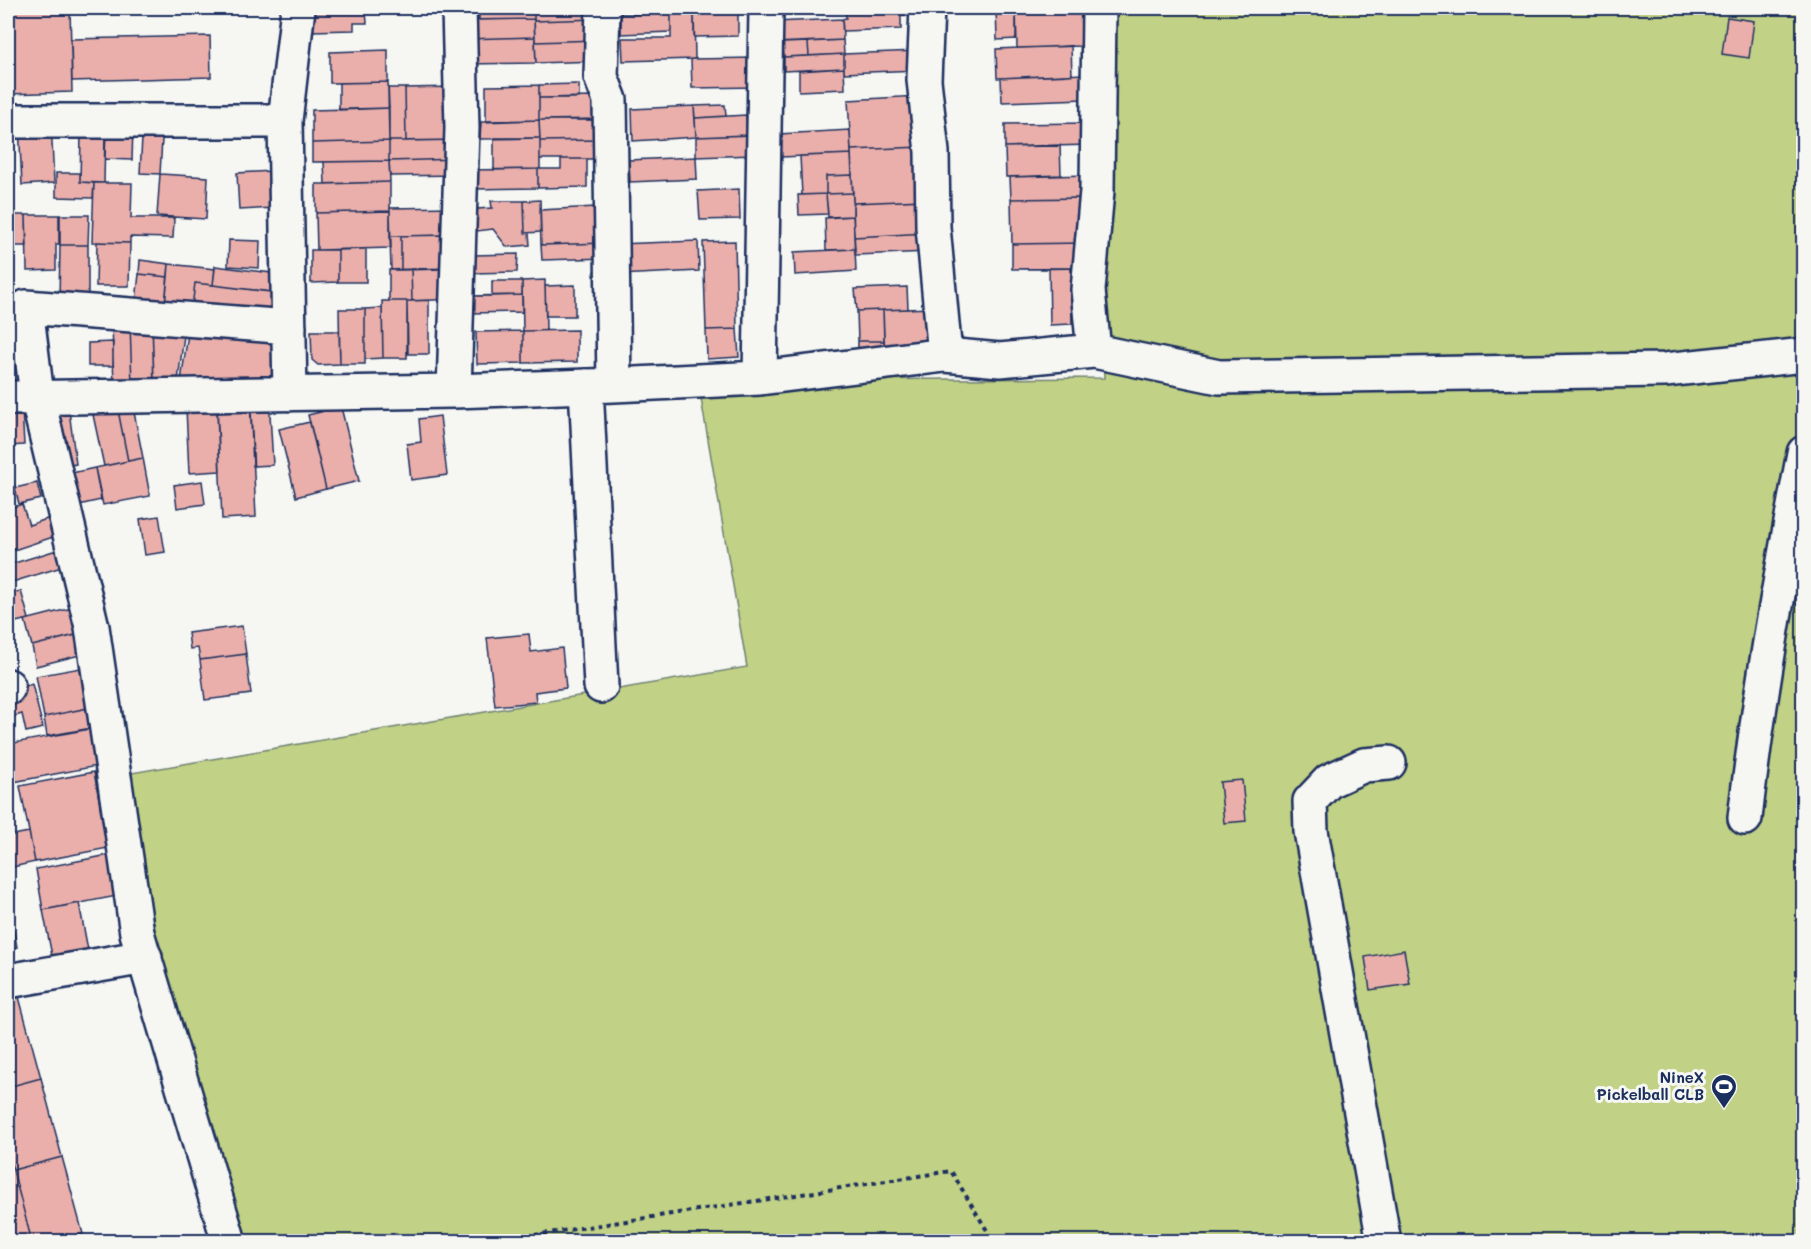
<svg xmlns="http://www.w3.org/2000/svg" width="1811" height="1249" viewBox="0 0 1811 1249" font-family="Mali,sans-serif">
	<rect width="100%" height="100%" fill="#f6f6f2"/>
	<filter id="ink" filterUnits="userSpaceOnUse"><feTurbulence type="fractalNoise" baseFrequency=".0167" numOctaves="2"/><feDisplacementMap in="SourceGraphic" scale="12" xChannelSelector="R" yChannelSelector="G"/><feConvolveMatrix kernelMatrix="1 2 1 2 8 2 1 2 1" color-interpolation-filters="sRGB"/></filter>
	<g filter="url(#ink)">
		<path fill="#c1d185" stroke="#6e8072" stroke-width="1.5" d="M1099 8H1803V1241H231L114 776 747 667 698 381 1104 378Z"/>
		<path fill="#eaafaa" stroke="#1b2f5e" stroke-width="1.5" d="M8 8H70L72 92 8 94Z
			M310 8H390V11L310 12Z
			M479 8H534V19L479 20Z
			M534 8H597L598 19 534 21Z
			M633 8H688V12L633 14Z
			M694 8H738V36L694 37Z
			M846 8H907L908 16H901V29L843 31 842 19 846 18Z
			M996 8H1016V39L997 40Z
			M1016 8H1081L1082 46 1017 48Z
			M366 11 367 23H354V30L310 31V12Z
			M694 12 695 59 623 61 622 38H671V13Z
			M671 13V32L621 34V14Z
			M1727 17 1754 21 1749 58 1722 54Z
			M534 19 535 37 464 39V20Z
			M598 19V40L535 42 534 21Z
			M842 19 843 40 775 43 774 22Z
			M210 36 211 77 72 81 71 39Z
			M535 37 536 63 465 64 464 39Z
			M598 40V61L536 63 535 42Z
			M843 40 844 54 809 56 808 42Z
			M808 42 809 56 784 57 783 43Z
			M1071 46 1072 75 997 78 996 49Z
			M388 50V82L330 83V52Z
			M917 51 918 70 844 73V54Z
			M844 54V68L784 71V57Z
			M757 58 758 87 692 88 691 59Z
			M844 68 845 89 799 91V71Z
			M1084 74 1085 99 1002 102 1001 78Z
			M388 82 389 108 339 110V83Z
			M579 84V98H539V85Z
			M539 85V120L486 121V86Z
			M457 87 458 140 406 141 405 88Z
			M388 88H405L406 141H389Z
			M919 96 921 147 851 150 848 100Z
			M596 97 597 120H539V98Z
			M725 105 726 116 695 118 694 106Z
			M694 106 696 137 633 141 632 109Z
			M389 108V141L312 143V110Z
			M746 115 747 135 696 137 695 118Z
			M603 119V140L540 141 539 120Z
			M539 120 540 138 480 139 481 122Z
			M143 121 163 122 160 174 140 173Z
			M51 122 54 183 22 185 19 124Z
			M1090 123V145L1005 147V124Z
			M106 127H133L132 160 105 159Z
			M850 130 851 154 781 157 779 134Z
			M81 134H105L104 183 80 182Z
			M753 135 754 155 696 157V137Z
			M494 138H540V169L494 170Z
			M458 140V159L389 161V141Z
			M598 140V159H540V141Z
			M389 141V161L312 162V143Z
			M1060 145 1061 175 1006 177 1005 147Z
			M921 147 923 200 853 203 851 150Z
			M851 154 852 175 826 176V194L802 195 800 156Z
			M696 157 697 179 630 182 629 160Z
			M458 159 459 175 390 176 389 161Z
			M561 159H587V187L538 188V169H561Z
			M389 161 390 182 325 184 324 162Z
			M538 169V188L472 189V170Z
			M272 171 274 208 239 210 237 173Z
			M56 173H80V182L94 183 93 198 56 197Z
			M160 174 208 177 206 219 157 216Z
			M852 175 853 193 826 194V176Z
			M1090 175V198L1011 199 1010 177Z
			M390 182V211L316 213V184Z
			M94 183H132L131 218H174L173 238 130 237V243L92 242Z
			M739 189 740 219 700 220 698 191Z
			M853 193V216L828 217 826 194Z
			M826 194 828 214 799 215 798 195Z
			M1081 198 1082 243 1012 244 1011 199Z
			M540 200 541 232 525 233 524 201Z
			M926 200 927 233 854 237 853 203Z
			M491 201H524L525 233H529L530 245 507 247 493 229 477 231V209L492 208Z
			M454 207 455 235 390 236V208Z
			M596 207 607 243 541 245 540 210Z
			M390 211 391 248 317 250 316 213Z
			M8 215H26L27 246H8Z
			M26 215H59V244H56V270L27 271Z
			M60 215H89L88 245H60Z
			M853 216 855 249 826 250 825 218Z
			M927 233 929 252 855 255 854 237Z
			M441 235 442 269 401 270V236Z
			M390 236H401V270H391Z
			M229 240 260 241 259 268 228 266Z
			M698 241 699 271 618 275 617 244Z
			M735 241 737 329 706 330 703 242Z
			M97 242 130 243 129 286H96Z
			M607 243V258L542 260 541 245Z
			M1085 243 1086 268 1012 269V244Z
			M60 245H88V302H59Z
			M366 249V282H338V250Z
			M855 249 856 271 795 275 794 252Z
			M311 250H338V282L311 283Z
			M518 254 517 272 473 273V255Z
			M140 260 169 264 168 277 139 274Z
			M169 264 215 269 213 285 195 283 191 316 164 313Z
			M215 266 280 274 278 293 213 285Z
			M456 268V299L412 301 411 269Z
			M1049 268H1071L1072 324 1050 325Z
			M411 269 412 301H389V270Z
			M139 274 168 277 164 313 135 310Z
			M545 280 546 331H523L522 281Z
			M492 281H522V295L492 296Z
			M195 283 272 292 270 312 191 316Z
			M575 285V316H546L545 286Z
			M907 287 908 309 857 311 855 289Z
			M522 295V312L470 313V296Z
			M429 300V354H408L407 301Z
			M382 301H407V358H383Z
			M382 308 383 358 365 359V309Z
			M930 308 929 350 885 359 883 310Z
			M339 309H365V364H340Z
			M883 310 884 341H858L857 311Z
			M152 321 154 386 132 387 130 322Z
			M130 322 132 387 114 388 112 323Z
			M152 325 185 328 178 380H154Z
			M189 327 285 336 281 380 181 381Z
			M737 329 739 357 707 359 706 330Z
			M577 330V362L523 363V331Z
			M311 331H339L340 364 318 365 312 360Z
			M523 331V363L477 364 476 332Z
			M858 341H884L885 356 858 357Z
			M113 342V366H88V343Z
			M269 397 273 465 253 466 250 399Z
			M132 402 143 458 128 461 117 405Z
			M68 403 76 464 57 467 50 405Z
			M117 405 128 461 104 466 92 410Z
			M217 406 220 471 189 473 186 408Z
			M341 407 359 481 326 489 308 415Z
			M22 408 24 445 8 446V409Z
			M251 411 256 517 222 519 217 413Z
			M440 416 447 475 411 480 407 444 421 442 419 419Z
			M310 422 326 489 296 497 279 429Z
			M143 458 150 496 103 505 95 468Z
			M9 460 16 492 8 494V461Z
			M95 468 101 500 74 506 67 474Z
			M202 481 205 504 177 508 174 485Z
			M37 483 41 499 19 504 15 488Z
			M22 504 29 525 53 517 59 535 8 552V509Z
			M159 516 165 552 145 555 140 519Z
			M60 549 65 566 9 583 8 565Z
			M21 591 29 619 11 623 8 608V594Z
			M76 607 83 633 32 646 25 620Z
			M242 626 246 654 200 660 198 648 190 649 188 633Z
			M80 634 84 654 36 666 32 646Z
			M529 634 531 652 562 648 566 688 535 692 536 702 495 706 487 638Z
			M246 654 251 694 205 700 200 660Z
			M86 667 93 707 44 717 36 676Z
			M32 684 43 728 26 732 22 714 8 718V691Z
			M93 707 97 727 47 736 44 717Z
			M95 728 102 765 8 783V744Z
			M94 772 108 848 35 862 20 786Z
			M1242 780 1246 821 1224 823 1220 782Z
			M29 832 35 862 8 868V836Z
			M109 855 117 896 43 910 36 869Z
			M79 903 89 955 53 961 43 910Z
			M9 904 17 947 8 948V905Z
			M1404 950 1410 984 1370 990 1365 957Z
			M16 986 41 1078 8 1087V988Z
			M41 1078 62 1157 13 1170 8 1152V1087Z
			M8 1152 13 1170 32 1242H8Z
			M62 1157 83 1234 55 1242H32L13 1170Z"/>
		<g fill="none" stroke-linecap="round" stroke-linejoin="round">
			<defs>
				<path id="minor" d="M603 8 601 77 610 100 614 385
					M927 8 924 80 932 152 933 227 945 355
					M8 121H285
					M1094 351 1088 290 1097 191 1099 8
					M760 378 766 8
					M586 386 601 686
					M454 391 462 128 459 8
					M290 394 285 121 298 8
					M8 398 454 391 614 385 760 378 945 355 1000 360 1094 351 1219 377 1665 370 1804 355
					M8 686V688
					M1745 818C1759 696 1781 574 1804 453
					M8 981 145 957
					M229 1242 137 933 92 627 37 396 26 307 289 327
					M1384 1242 1311 831 1310 801 1329 781 1364 765 1389 763"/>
			</defs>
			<use href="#minor" stroke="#1b2f5e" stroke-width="38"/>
			<path stroke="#1b2f5e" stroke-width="4" stroke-dasharray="4.5 4.5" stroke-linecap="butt" d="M490 1242 951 1171 994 1242"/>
			<use href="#minor" stroke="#f6f6f2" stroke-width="33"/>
		</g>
	</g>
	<defs>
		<symbol id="stadium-pin" viewBox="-11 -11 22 30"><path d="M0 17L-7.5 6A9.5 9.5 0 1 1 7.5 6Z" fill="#1b2f5e" stroke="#f6f6f2"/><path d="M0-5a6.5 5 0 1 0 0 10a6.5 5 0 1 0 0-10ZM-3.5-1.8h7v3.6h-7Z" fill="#fff"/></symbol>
	</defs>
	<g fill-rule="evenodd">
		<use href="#stadium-pin" x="1709" y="1072" width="30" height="40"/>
	</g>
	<g text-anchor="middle" stroke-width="6" stroke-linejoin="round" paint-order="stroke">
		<g font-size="15" font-weight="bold" fill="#1b2f5e" stroke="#f6f6f2" text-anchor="end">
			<text x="1704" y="1083">NineX<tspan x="1704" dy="17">Pickelball CLB</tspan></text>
		</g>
	</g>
	<rect width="1811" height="1249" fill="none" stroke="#f6f6f2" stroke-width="30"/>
	<rect x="15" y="15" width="1781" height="1219" fill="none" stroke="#1b2f5e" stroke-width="2" filter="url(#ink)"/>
</svg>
